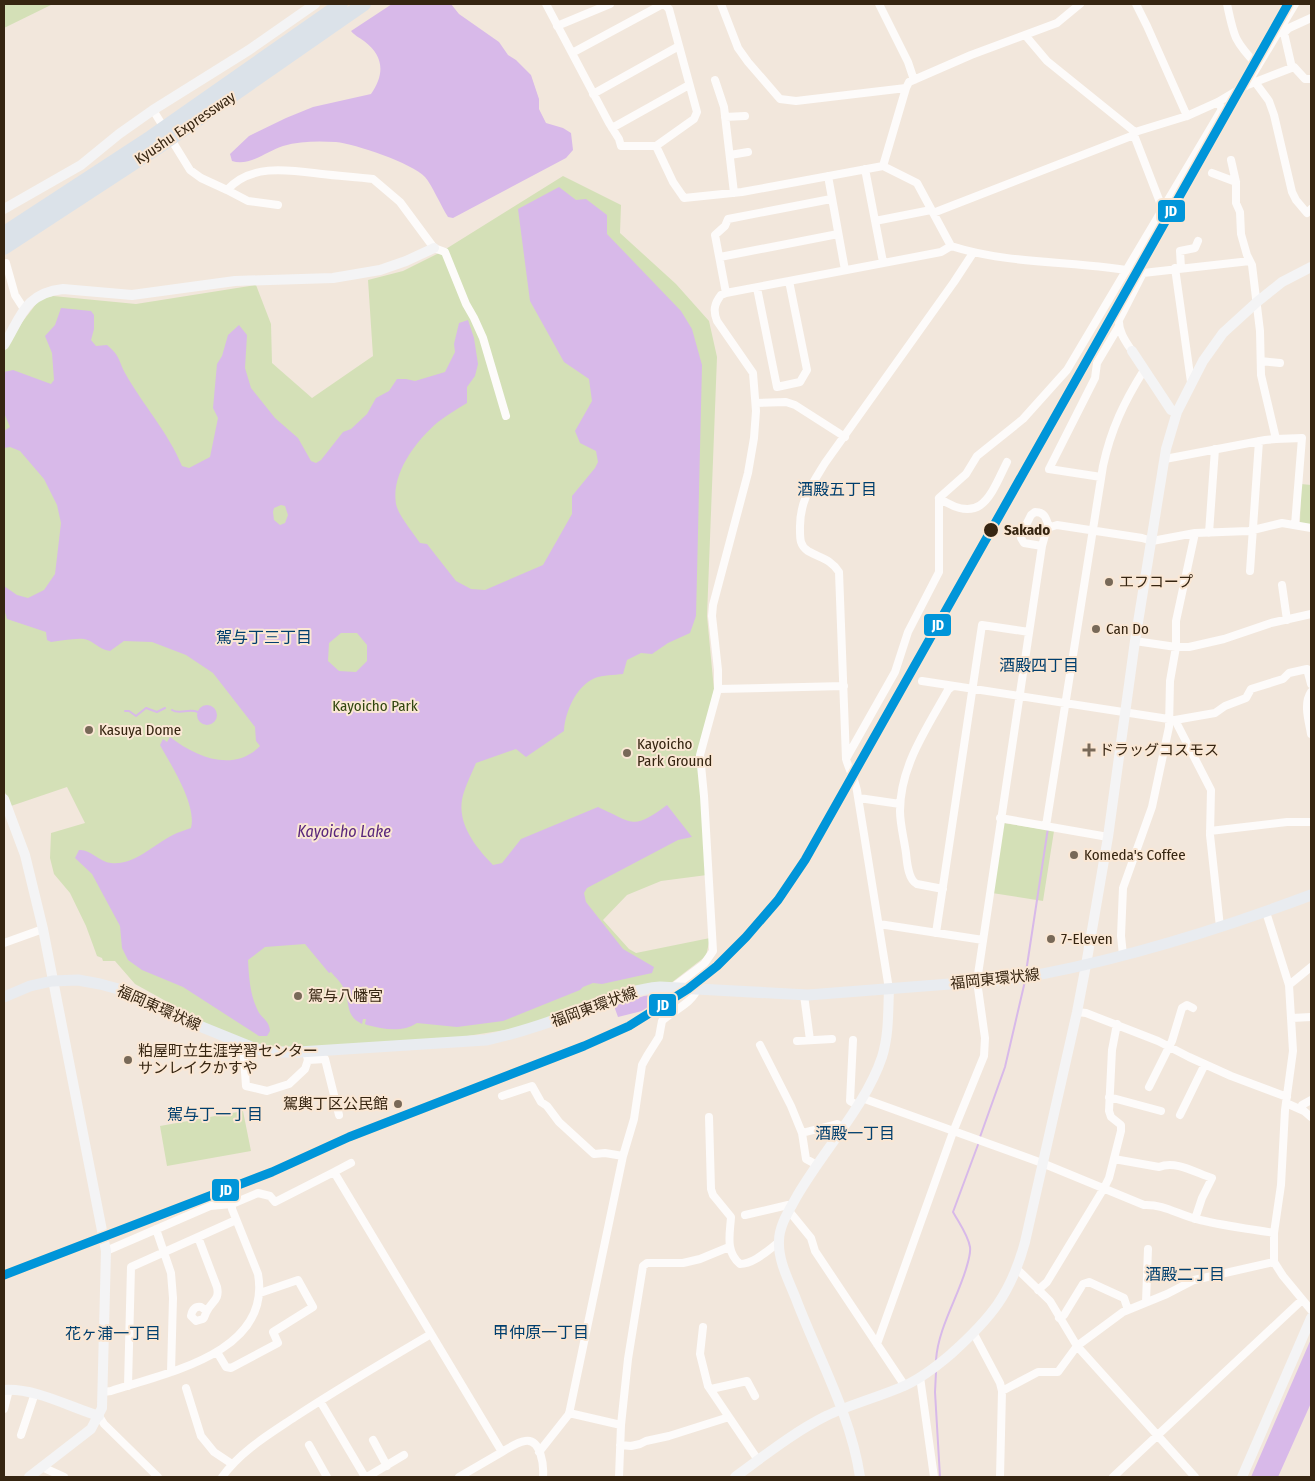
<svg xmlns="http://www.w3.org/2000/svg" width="1315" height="1481" viewBox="0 0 1315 1481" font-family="'Fira Sans Condensed','Noto Sans JP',sans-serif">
	<rect width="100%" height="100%" fill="#f2e7dc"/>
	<path fill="#d4e0b7" d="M4 4H53L4 28Z
		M563 176 621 205 620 233 676 284 709 321 717 357 707 616 714 690 698 755 707 875 661 881 627 895 603 920 629 949 636 953 710 938 706 956 671 983 518 1028 448 1039 300 1049 259 1046 229 1036 135 984 115 961H103L102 958 97 956 86 926 70 893 54 874 50 858 51 833 85 823 67 787 11 806 4 790V352L23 321 40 299 53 296 136 304 256 285 271 324 272 363 312 398 373 356 368 280 403 271 441 252Z
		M1301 484 1311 485V525L1300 523Z
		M1003 823 1054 831 1043 901 992 893Z
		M243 1111 251 1151 167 1166 160 1126Z"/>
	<path fill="#d8b9e9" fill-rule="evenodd" d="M392 4H451L459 14 499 42 508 55 516 60 531 75 539 99V109L546 123 563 128 571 133 573 150 566 158 453 218 448 217C441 206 432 185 425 177 412 163 355 144 336 142 318 141 300 141 283 146 267 151 249 167 232 161L230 154 249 136 286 118 313 107 371 94C385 74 384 56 364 41 359 37 355 36 351 31Z
		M559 187 576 200 586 199 607 215V234L681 311 692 329 702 365 696 616 690 633 668 643 652 654 641 653 627 660 623 674C614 675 603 675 595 678 576 686 565 712 564 731L526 757 516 749 476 763C472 773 467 782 464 792 454 821 475 846 493 865L502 863 521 839 598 807C635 824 633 830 667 805L692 837 678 840 587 888 584 893 586 902 623 949 654 967 652 973 602 984 593 983 583 987 580 990 503 1021 457 1027 417 1023C402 1033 383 1029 367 1025L365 1024 366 1019H363L362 1024C346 1016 350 1006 345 991 342 983 336 978 331 972L329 973 305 944 265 947 248 960C249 978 250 995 258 1011 263 1020 269 1020 270 1031L267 1036H259L183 987 142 970 128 960 122 948 120 926 92 874 75 858 79 850C91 849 99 862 111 863 135 866 156 842 177 833 182 831 186 830 191 828 197 805 171 765 160 745L163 739 167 742 170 737C196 757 233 773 260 746L256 741 255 727 213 673 186 655 152 642 124 641 110 651C97 649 95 641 84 639 74 638 61 641 51 642L47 640 46 632 7 619 4 609V586L17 595 28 598 44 590 55 574 61 523 57 505 44 479 20 451 10 447 4 448V431L10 427 4 413V372L13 370 51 384 54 380 52 353 45 336 55 325 61 308 91 311 94 315V329L91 340 96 346 107 345C120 356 118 359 125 373 143 405 168 432 182 466L189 468 210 457 218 418 213 408 217 364 222 356 228 335 239 325 247 335 245 368 251 388 275 418 298 438 311 461 316 463 321 460 343 432 351 429 367 414 376 398 389 391 397 379H406L415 381 445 372 455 352 454 344 459 323 468 320 474 338 478 364 475 376 467 387V403C457 409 447 415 438 422 416 441 391 473 396 504 398 515 414 534 420 543L427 544 456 581 471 589 485 590 543 565 572 514V496L595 468 598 462 596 451 580 443 575 431 592 401 589 379 564 362 530 301 518 209ZM281 505 285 506 288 515 285 523 280 525 274 520 273 512 274 508ZM341 633H357L367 645V661L356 672 339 671 328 661 329 643Z
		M197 715a10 10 0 1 1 20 0a10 10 0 1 1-20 0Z
		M666 993H672L662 1002 650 1009 618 1017 614 1006 644 996Z
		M1311 1339V1403L1278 1477H1251Z"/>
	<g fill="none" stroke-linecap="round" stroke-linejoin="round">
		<path stroke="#d8b9e9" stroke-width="2" d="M172 710C180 715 188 708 198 712
			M125 711H129L136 716 146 708 157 712 165 708
			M1026 972 1048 828
			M980 1137 1005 1067 1025 981
			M936 1360C938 1329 957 1299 966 1269 968 1262 971 1254 970 1247 968 1235 959 1223 953 1212L979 1142
			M936 1372 935 1392 940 1477"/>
		<path stroke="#fdfbfa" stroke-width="8" d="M546 4 609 123 619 139 621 146H656L673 182 684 198 742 192 883 166 917 183 951 246C1014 266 1080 260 1143 273L1250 261
			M721 4 738 48 748 62 780 99 796 101 906 88
			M879 4 908 62 914 80
			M1136 4 1147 26 1187 116
			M1227 4C1234 37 1234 41 1258 66
			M557 26 610 4
			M1025 35 1047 61 1135 132
			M572 53 661 5H665L669 9 697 112 694 119 656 146
			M1292 68 1284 33 1289 28 1311 18
			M715 80 724 107 734 193
			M1255 82 1269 101 1274 115 1292 192 1296 200 1307 213 1311 209
			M1246 86 1295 4
			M593 94 679 46
			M153 110 190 170 201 178 227 190C251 163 290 170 322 174 339 176 356 177 373 179L400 202 434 248 445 252 466 304 474 318 483 338 506 416
			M725 117 745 116
			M612 128 689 85
			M1134 135 1163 210
			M730 155 748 152
			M1231 160 1236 182V203L1240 212 1241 234 1247 255 1252 265 1260 331 1261 375 1276 439 1302 438 1295 525
			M883 166 906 88 909 82 971 55 1057 23 1080 4
			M865 169 883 262
			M1212 173 1236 182
			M828 176 845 270
			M227 190 248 201 278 205
			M933 213 1134 135 1135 132 1187 116 1218 102 1245 86 1294 67 1305 79H1311
			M875 221 931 210
			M720 257 838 234
			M6 263 15 295 24 309
			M1175 268 1191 382
			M1181 268 1180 251 1195 248 1198 241
			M757 288 777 387 800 382 807 370 789 281
			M726 293 715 235 725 226 728 219 831 199
			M1132 351C1126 342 1118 331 1119 320L1143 273
			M1261 361 1280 363
			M756 403 786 402 795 405 845 437
			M1165 459 1265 440 1276 439
			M1101 477 1049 469 1095 378 1097 363 1119 326
			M939 498C982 527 991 494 1007 462
			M1209 533 1215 449
			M1042 546 1024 543 1021 538V535L1031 515 1035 512C1045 512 1046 518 1049 527
			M1250 571 1259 441
			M1282 585 1287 620
			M1135 641 1176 647H1189L1224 639 1271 623 1311 614
			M922 681 1175 720 1211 790 1210 835 1220 927
			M718 689 844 686
			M1311 692C1303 704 1309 721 1311 734
			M1175 720 1215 713 1225 706 1246 698 1251 689 1283 679 1289 673 1307 669 1311 684
			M847 757 895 672 908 632 939 572V498L966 474 977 456 1023 419 1067 370 1222 109 1218 102
			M859 798 900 804
			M1000 818 1108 837
			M1046 826 1103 466C1111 429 1124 402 1144 370
			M1210 831 1287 822H1311
			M943 889 917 884C908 880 907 862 906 853 904 839 900 824 900 811 900 766 927 728 948 690L953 686
			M1266 912 1289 985 1293 1051 1285 1110 1281 1185 1274 1233V1262L1283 1276 1311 1310
			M879 924 983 940
			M936 933 982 625 1029 632
			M4 943 43 929
			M1123 955 1121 936 1123 888 1152 807 1169 727 1170 681 1176 647V621L1195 533
			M1289 985 1311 967
			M672 988 704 964 713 951 704 796 700 755 718 689V670L712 616 713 605 748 473 754 438 756 411 753 373 717 321C713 311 714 304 721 295L726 293 941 252 951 246
			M889 989 857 791C855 779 849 770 846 759L839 572C831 559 820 558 808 551 800 546 800 539 800 530 799 502 811 486 825 463L954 282 973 253
			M804 995 810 1040
			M1077 1012 1086 1013 1158 1041 1189 1057 1231 1076 1287 1097
			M1292 1018 1311 1017
			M853 1040 850 1101 857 1105
			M797 1041 832 1039
			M243 1044 246 1086 267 1091 289 1084 305 1069 308 1060 306 1052
			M760 1045 791 1106 802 1133 806 1159 817 1165
			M308 1060 325 1059 339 1115
			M1149 1087 1172 1041 1182 1008 1187 1005 1193 1008
			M502 1096 532 1086 541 1102 547 1106 559 1122 594 1154 605 1153 623 1156
			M1109 1097 1161 1111
			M862 1098 1042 1163 1144 1205C1165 1204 1180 1216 1200 1220 1225 1226 1250 1229 1274 1233
			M1286 1103 1304 1111 1311 1117
			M1300 1109 1302 1105 1311 1100
			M1180 1115 1205 1064
			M709 1117 711 1189 713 1195 731 1217C730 1234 725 1251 740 1264 754 1264 768 1250 779 1242
			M802 1133 837 1124 842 1127
			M1114 1159 1159 1167C1176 1160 1196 1173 1212 1178L1202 1198 1195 1219
			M334 1172 351 1163
			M789 1211 811 1238 815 1251 905 1386
			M745 1215 788 1205 792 1206
			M156 1229 171 1273 173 1298 171 1372
			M198 1237 217 1287C220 1300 212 1301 207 1311 205 1314 205 1317 203 1319L196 1321 191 1316C192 1310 195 1306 201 1307L207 1311
			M106 1251 210 1206 232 1204 258 1193 270 1196 275 1202 334 1172 502 1452C509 1448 517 1442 525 1441 541 1438 544 1466 543 1477
			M1017 1269 1050 1301 1077 1346 1195 1477
			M1038 1290 1047 1282 1104 1188 1109 1178 1121 1131V1125L1111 1117 1109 1111 1112 1050 1117 1024
			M1146 1302 1148 1249
			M1059 1318 1064 1315 1083 1284 1089 1282 1124 1298 1128 1310
			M703 1327 700 1354 708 1386 758 1460
			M974 1334 1000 1383 1002 1391 1000 1477
			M877 1344 953 1132 984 1056 985 1038 977 981 1042 546 1047 528 1057 525 1142 538 1152 541 1195 533 1249 531 1282 523 1311 528
			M217 1352 226 1367 231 1368 278 1343 273 1332 313 1307 298 1280 260 1293
			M920 1377 934 1477
			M128 1386 131 1267 236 1220
			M186 1388 201 1436 214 1452 232 1464
			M711 1389 747 1381 755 1396
			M1002 1391 1038 1372H1058L1077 1346 1123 1312 1167 1294 1194 1280 1274 1262
			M103 1392 111 1391C166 1373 272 1353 258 1274L232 1209V1204
			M320 1401 365 1477
			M4 1409 9 1390
			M569 1413 621 1425
			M99 1416 104 1424 158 1477
			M21 1435 35 1393
			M373 1440 387 1466
			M309 1445 327 1477
			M620 1445 631 1446 640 1444 646 1441 669 1436 729 1417
			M539 1452 569 1414 623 1156 634 1119 642 1065 647 1056 659 1037 662 1021C672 1011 693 1003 697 989
			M42 1467 64 1477
			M222 1477C241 1451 268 1435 295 1417 339 1388 385 1361 431 1334
			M367 1477 404 1455
			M459 1477 502 1452
			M619 1477 621 1425 628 1359 643 1266 647 1263H683L700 1259 729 1247
			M1113 1477 1302 1300"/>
		<path stroke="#f4f4f5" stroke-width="10" d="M4 209 81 165 119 134 153 110 249 50 315 4
			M4 345C21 317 25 293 63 289L132 295 235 281 333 278 380 270 406 261 434 248
			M1132 351 1171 410 1177 412
			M4 799 25 855 43 929 106 1251 102 1408 91 1429 29 1477
			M4 1390C36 1388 69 1407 99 1416
			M735 1477C764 1456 794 1432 826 1416 851 1404 879 1397 904 1386 922 1378 937 1366 951 1354 991 1318 1011 1294 1025 1242L1077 1012 1086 965 1108 837 1135 641 1166 449 1177 412 1203 361 1223 333 1257 302 1282 282 1311 267
			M860 1477C851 1415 818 1357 796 1299 789 1281 778 1261 779 1241 779 1225 790 1209 797 1196 823 1151 866 1105 882 1057 889 1035 888 1011 889 989
			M1242 1477 1311 1318"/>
		<path stroke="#e9ecf0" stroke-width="11" d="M4 997 30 986 52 981 78 980 100 984 122 990 187 1021 256 1049 272 1052H299L486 1040C519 1033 551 1022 582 1010 607 1001 633 989 660 987L808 995 1014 979C1116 962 1215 931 1311 895"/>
		<path stroke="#dbe2e9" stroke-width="14" d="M4 233 151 137 341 4
			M4 248 157 148 364 4"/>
		<path stroke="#c5c2bd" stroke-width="2" stroke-dasharray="9 9" stroke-linecap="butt" d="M900 692 1085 363"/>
		<defs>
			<path id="rail-1" d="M4 1275 272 1172 349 1137 584 1046 629 1026 688 989 717 966 746 937 778 900 805 860 1288 4"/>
		</defs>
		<use href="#rail-1" stroke="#fae7d4" stroke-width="12"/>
		<use href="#rail-1" stroke="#0095d9" stroke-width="9"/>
	</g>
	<circle fill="#362511" stroke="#fae7d4" stroke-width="2" cx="991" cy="530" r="8"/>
	<g fill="#786958" stroke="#fae7d4" stroke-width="2">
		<circle cx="1109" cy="582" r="5"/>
		<circle cx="1096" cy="629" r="5"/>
		<circle cx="89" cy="730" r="5"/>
		<path d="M1086.5 742.5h5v5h5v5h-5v5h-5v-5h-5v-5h5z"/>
		<circle cx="627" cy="753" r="5"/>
		<circle cx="1074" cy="855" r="5"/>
		<circle cx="1051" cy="939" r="5"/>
		<circle cx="298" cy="996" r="5"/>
		<circle cx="128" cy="1060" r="5"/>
		<circle cx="398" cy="1104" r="5"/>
	</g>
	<g text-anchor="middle" stroke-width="4" stroke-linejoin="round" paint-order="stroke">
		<g font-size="15" fill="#362511" stroke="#fae7d4">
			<text transform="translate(185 128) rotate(-34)" y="5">Kyushu Expressway</text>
			<text transform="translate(995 979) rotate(-6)" y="5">福岡東環状線</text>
			<text transform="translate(594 1007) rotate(-20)" y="5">福岡東環状線</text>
			<text transform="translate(159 1008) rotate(24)" y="5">福岡東環状線</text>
		</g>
		<g font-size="15" font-weight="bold" fill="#362511" stroke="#fae7d4" text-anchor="start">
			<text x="1004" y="535">Sakado</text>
		</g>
		<g font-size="15" fill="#362511" stroke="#fae7d4" text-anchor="start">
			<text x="1119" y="587">エフコープ</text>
			<text x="1106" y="634">Can Do</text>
			<text x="99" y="735">Kasuya Dome</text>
			<text x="637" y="749">Kayoicho<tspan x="637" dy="17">Park Ground</tspan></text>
			<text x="1099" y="755">ドラッグコスモス</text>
			<text x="1084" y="860">Komeda's Coffee</text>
			<text x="1061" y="944">7-Eleven</text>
			<text x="308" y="1001">駕与八幡宮</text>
			<text x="138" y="1056">粕屋町立生涯学習センター<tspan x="138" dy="17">サンレイクかすや</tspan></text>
			<text x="388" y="1109" text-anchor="end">駕輿丁区公民館</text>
		</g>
		<g font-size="15" fill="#30460e" stroke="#fae7d4">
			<text x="375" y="711">Kayoicho Park</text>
		</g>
		<g font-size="16" fill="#003f6e" stroke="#fae7d4">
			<text x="837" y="495">酒殿五丁目</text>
			<text x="264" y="643">駕与丁三丁目</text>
			<text x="1039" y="671">酒殿四丁目</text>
			<text x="215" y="1120">駕与丁一丁目</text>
			<text x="855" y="1139">酒殿一丁目</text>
			<text x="1185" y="1280">酒殿二丁目</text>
			<text x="541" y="1338">甲仲原一丁目</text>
			<text x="113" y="1339">花ヶ浦一丁目</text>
		</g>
		<g font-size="16" font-style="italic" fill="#59267b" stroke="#fae7d4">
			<text x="344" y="837">Kayoicho Lake</text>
		</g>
	</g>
	<g stroke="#fae7d4" stroke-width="2">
		<rect x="1157" y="199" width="29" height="24" rx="5" fill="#0095d9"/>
		<rect x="923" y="613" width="29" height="24" rx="5" fill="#0095d9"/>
		<rect x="648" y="993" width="29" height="24" rx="5" fill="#0095d9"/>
		<rect x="211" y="1178" width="29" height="24" rx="5" fill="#0095d9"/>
	</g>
	<g font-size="14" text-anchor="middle" font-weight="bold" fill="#fff">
		<text x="1171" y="216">JD</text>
		<text x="938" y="630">JD</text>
		<text x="663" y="1010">JD</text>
		<text x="226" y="1195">JD</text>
	</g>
	<rect width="1315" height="1481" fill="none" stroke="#362511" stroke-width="10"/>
</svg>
